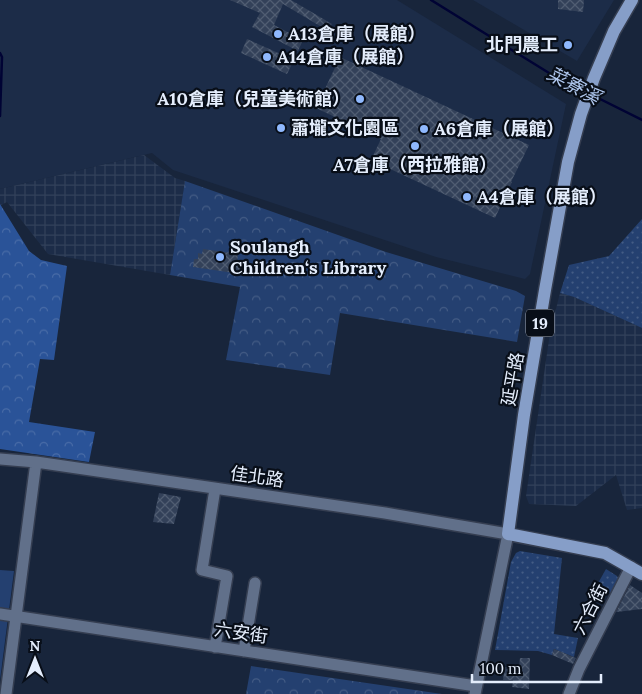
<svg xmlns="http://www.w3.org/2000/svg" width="642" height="694" viewBox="0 0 642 694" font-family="Lora,'Noto Sans TC',serif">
	<defs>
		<pattern id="industrial-grid" width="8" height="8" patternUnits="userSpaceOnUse" patternTransform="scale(1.25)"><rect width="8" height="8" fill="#1c2c48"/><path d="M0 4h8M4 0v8" fill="none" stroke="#32415a"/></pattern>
		<pattern id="grass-dots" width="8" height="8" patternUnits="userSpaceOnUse" patternTransform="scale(1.25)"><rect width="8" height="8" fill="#244070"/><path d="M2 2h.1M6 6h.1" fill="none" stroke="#445c85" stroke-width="1.8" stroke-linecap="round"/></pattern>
		<pattern id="forest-crowns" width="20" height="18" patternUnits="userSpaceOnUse" patternTransform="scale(1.25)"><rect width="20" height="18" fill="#2a5398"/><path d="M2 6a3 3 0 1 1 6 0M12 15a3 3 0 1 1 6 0" fill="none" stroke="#496ca7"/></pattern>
		<pattern id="park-crowns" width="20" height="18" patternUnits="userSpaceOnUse" patternTransform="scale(1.25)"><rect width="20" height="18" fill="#244070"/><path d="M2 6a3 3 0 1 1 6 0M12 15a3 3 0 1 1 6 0" fill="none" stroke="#445c85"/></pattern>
		<pattern id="building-cross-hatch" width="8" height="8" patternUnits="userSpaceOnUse" patternTransform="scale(1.25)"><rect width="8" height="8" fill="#334159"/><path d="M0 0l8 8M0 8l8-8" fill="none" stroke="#505d72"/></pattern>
	</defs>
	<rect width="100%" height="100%" fill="#18253b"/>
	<path fill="#1c2c48" d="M0 0H397L566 104 530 274 525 279 436 257 173 170 152 153 0 189Z
		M473 0H614L577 61Z"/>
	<path fill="url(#industrial-grid)" d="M144 155 175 178 185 181 170 275 48 254 7 202 1 205 0 204V189Z
		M560 293 574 297 642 328V508L627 510 616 475 576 506 529 504 526 496 550 333Z"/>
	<path fill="url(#grass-dots)" d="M642 219V328L574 297 560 293 569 265 609 256Z
		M520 551 562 558 554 634 578 638 574 657 554 649 552 655 538 651 495 650 511 562 516 553Z
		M606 569 617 576 620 582 613 595 597 585Z"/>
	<path fill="url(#forest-crowns)" d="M0 204 29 251 41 260 67 266 54 360 40 359 29 422 95 432 89 462 0 449Z"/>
	<path fill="url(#park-crowns)" d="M185 181 386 252 516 291 525 296 517 342 340 313 330 375 226 360 240 287 170 275Z
		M251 666 442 694H246Z"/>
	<path fill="#244070" d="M0 570 14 571 0 680Z"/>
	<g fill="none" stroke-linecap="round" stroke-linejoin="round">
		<path stroke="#000334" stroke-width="2.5" d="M431 0 562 81 584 92
			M0 53 2 57 0 116
			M592 95 642 120"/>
	</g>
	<path fill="url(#building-cross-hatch)" d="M230 0H291L332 24 328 29H325L283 4 274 25 303 40 298 51 252 27 260 13Z
		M558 0H584L583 12 558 9Z
		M247 39 294 60 287 74 241 53Z
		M340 57 529 145 511 182H512L495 218 371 160 381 139 316 108Z
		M203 249 238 254 237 263 250 265 248 275 193 267 194 259H198V253L202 254Z
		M159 493 181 497 174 524 153 522Z
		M630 585 642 593V609L616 612Z
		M554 649 576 658 573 664 552 655Z
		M520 658H530L529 689 512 687 513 680H503L505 667 519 668Z"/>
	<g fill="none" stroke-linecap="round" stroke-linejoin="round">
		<defs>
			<path id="minor" d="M0 459 36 462 385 513 508 534 475 694
				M215 489 202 570 227 576 215 647
				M0 614 476 686
				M244 651 255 583
				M6 694 36 462
				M569 694 579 669 631 567"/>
			<path id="major" d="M632 0 614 31 594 78 581 114 568 162 545 290 524 415 508 534 605 553 642 574"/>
		</defs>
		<use href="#minor" stroke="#353e51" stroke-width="14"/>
		<use href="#major" stroke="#353e51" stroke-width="15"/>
		<use href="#minor" stroke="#61708a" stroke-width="11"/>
		<use href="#major" stroke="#869ec8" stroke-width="12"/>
	</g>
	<g fill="#8fb8fd" stroke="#080e18" stroke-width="2">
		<circle cx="278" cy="34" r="5"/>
		<circle cx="568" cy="45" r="5"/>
		<circle cx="267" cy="57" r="5"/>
		<circle cx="360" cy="99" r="5"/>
		<circle cx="281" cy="128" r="5"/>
		<circle cx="424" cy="129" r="5"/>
		<circle cx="415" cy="146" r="5"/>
		<circle cx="467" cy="197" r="5"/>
		<circle cx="220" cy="257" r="5"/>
	</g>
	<g text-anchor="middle" stroke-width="4.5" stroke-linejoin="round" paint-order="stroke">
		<rect fill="#080e18" stroke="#a2aab8" stroke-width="1" x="526" y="309.5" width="28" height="27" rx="4"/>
		<g font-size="16" font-weight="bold" fill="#e4edfc">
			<text x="540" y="329">19</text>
		</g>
		<g font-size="18" font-weight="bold" fill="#e4edfc" stroke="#080e18" text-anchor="start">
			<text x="288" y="40">A13倉庫（展館）</text>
			<text x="558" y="51" text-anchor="end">北門農工</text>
			<text x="277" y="63">A14倉庫（展館）</text>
			<text x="350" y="105" text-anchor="end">A10倉庫（兒童美術館）</text>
			<text x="291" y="134">蕭壠文化園區</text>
			<text x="434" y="135">A6倉庫（展館）</text>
			<text x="415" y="171" text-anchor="middle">A7倉庫（西拉雅館）</text>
			<text x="477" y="203">A4倉庫（展館）</text>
			<text x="230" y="253">Soulangh<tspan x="230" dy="21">Children‘s Library</tspan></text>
		</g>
		<g font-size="18" fill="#e4edfc" stroke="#080e18">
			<text transform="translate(513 379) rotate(-80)" y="6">延平路</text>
			<text transform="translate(257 477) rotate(8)" y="6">佳北路</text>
			<text transform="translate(590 609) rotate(-63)" y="6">六合街</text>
			<text transform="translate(241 633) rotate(8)" y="6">六安街</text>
		</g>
		<g font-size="19" font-style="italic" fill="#b0c8ef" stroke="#080e18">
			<text transform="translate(574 85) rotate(28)" y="7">菜寮溪</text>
		</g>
	</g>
	<g transform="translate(35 659)" stroke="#080e18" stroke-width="4" paint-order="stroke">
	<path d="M0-4L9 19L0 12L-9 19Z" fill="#e4edfc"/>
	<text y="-8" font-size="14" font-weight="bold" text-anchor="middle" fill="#e4edfc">N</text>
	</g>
	<path d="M472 674v8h129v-8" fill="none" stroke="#e4edfc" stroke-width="2.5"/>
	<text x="480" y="674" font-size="15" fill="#e4edfc" stroke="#080e18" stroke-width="4" paint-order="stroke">100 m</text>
</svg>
